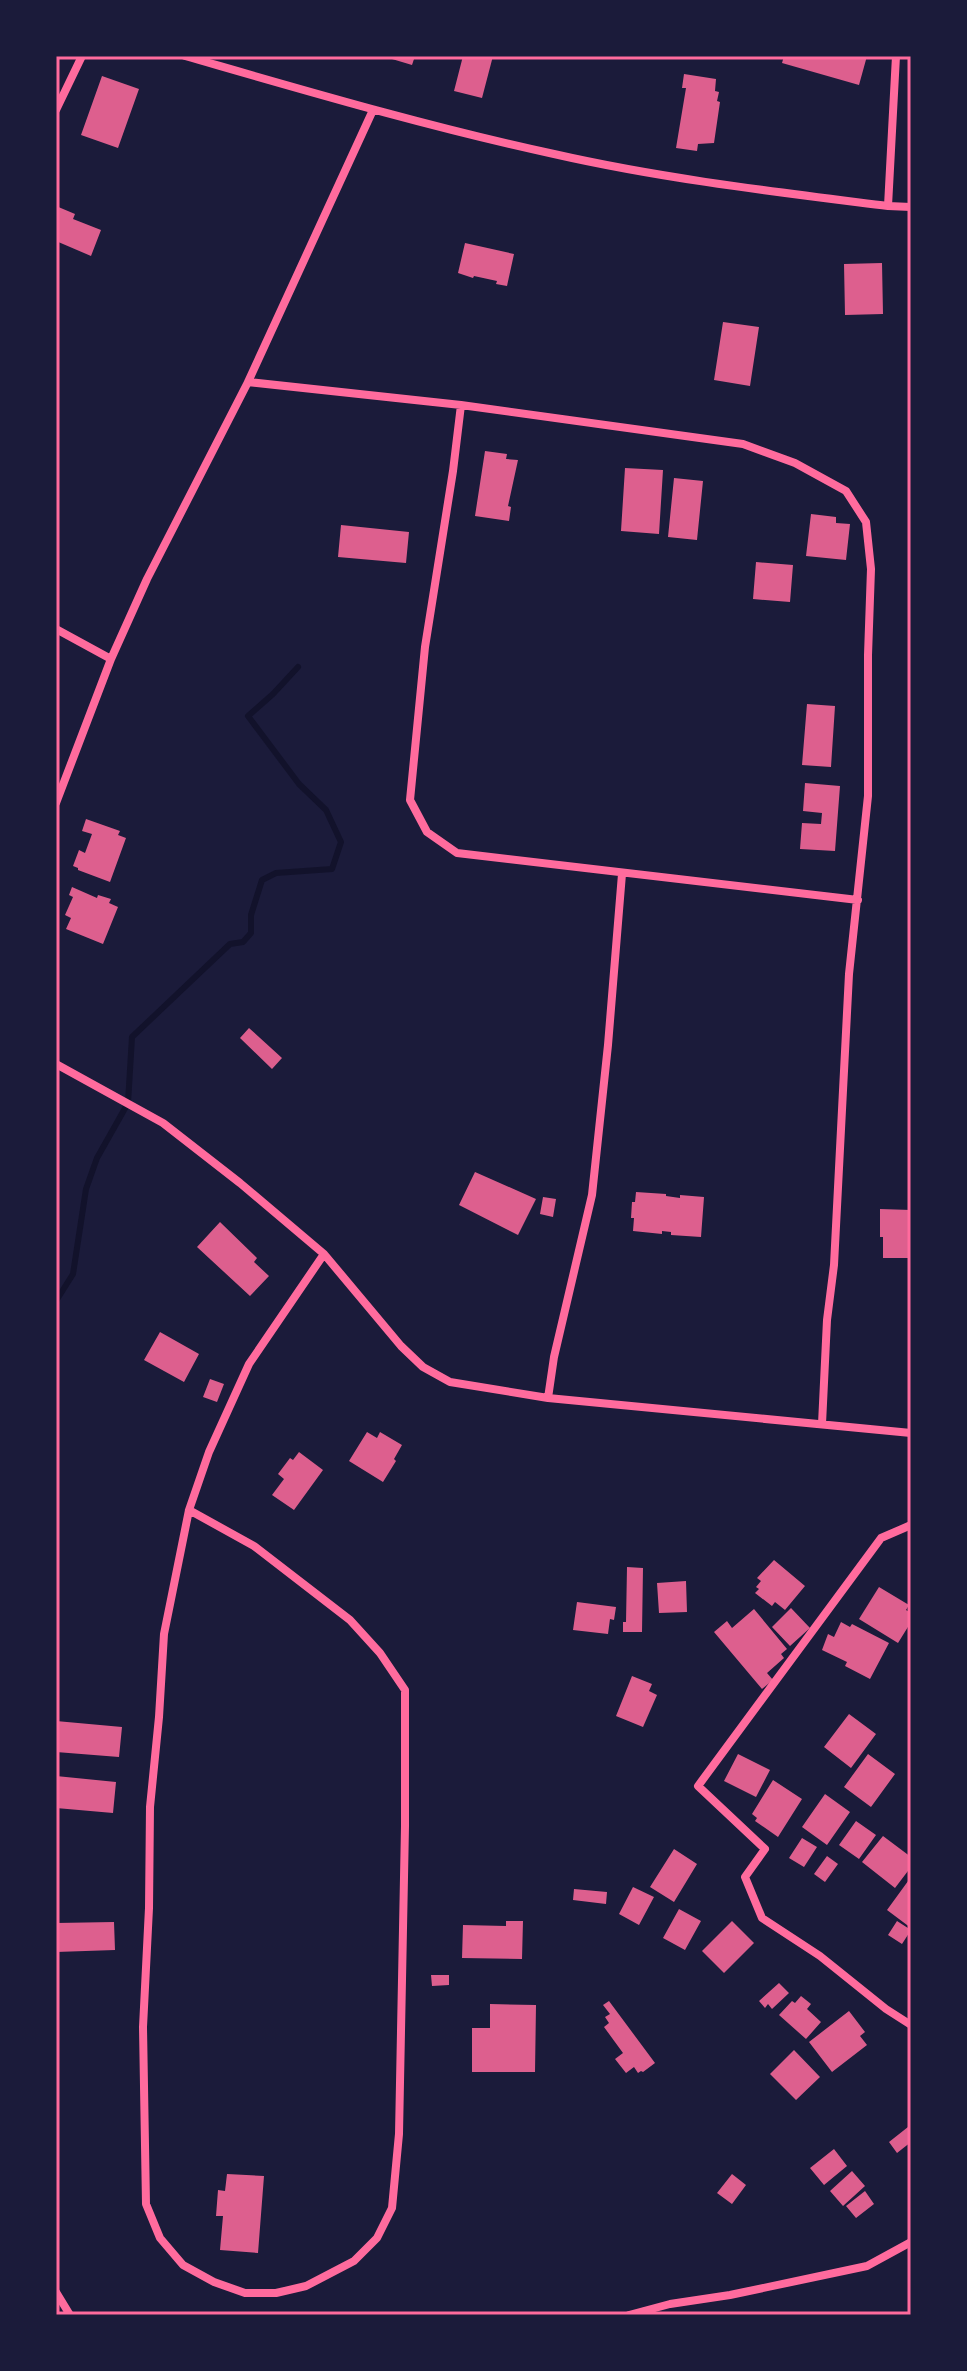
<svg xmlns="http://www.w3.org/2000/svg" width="967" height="2371" viewBox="0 0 967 2371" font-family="'Space Grotesk',sans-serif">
	<rect width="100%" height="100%" fill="#1b1b3a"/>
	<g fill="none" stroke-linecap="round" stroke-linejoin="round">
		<path stroke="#12122b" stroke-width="6" d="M56 1301 73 1274 86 1189 97 1158 128 1103 132 1037 230 944 243 942 251 933V915L262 880 276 873 332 869 341 842 326 810 299 784 248 716 273 694 298 667"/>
	</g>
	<path fill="#dd5f8e" d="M382 56H415L412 65Z
		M463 56H493L482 98 454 91Z
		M784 56H867L859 85 782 63Z
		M684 74 716 79 715 91 719 92 717 101 720 102 714 143 698 144 697 151 676 148 686 88H682Z
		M102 76 139 89 118 148 81 135Z
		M56 206 75 214 73 219 101 230 91 256 56 241Z
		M465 243 514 254 507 286 496 284 497 281 474 276 473 278 458 273Z
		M882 263 883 314 845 315 844 264Z
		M723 322 759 327 750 386 714 380Z
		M485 451 507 454 506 459 518 460 508 506 511 507 509 521 475 516Z
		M625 468 663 470 659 534 621 531Z
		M674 478 703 481 697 540 668 537Z
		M811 514 836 517V523L850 524 846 560 806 556Z
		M341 525 409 532 406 563 338 557Z
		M756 562 793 565 790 602 753 599Z
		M807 704 835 706 831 767 802 765Z
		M805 783 840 786 835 851 800 849 802 823 821 824 822 813 803 811Z
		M86 819 120 831 118 835 126 838 110 882 78 870V868L73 866 79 850 85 853 92 834 82 831Z
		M72 887 97 898 98 895 111 899 109 903 118 907 103 944 66 929 71 918 65 915 73 897 69 895Z
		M249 1028 282 1058 272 1069 240 1038Z
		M475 1172 536 1199 518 1235 459 1205Z
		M636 1192 666 1194V1196L680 1198V1195L704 1197 701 1237 671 1235V1232L662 1231V1234L633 1231 634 1218H631L632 1202H635Z
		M543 1197 556 1199 553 1217 540 1214Z
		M880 1209 911 1210V1258H883V1237H880Z
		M220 1222 257 1258 254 1262 269 1276 250 1296 197 1247Z
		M160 1332 199 1354 184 1382 144 1360Z
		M210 1379 224 1384 217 1402 203 1397Z
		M367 1432 377 1438 380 1432 402 1445 394 1459 396 1461 383 1482 349 1461Z
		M299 1452 323 1470 294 1510 272 1495 284 1479 278 1474 290 1458 293 1460Z
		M774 1560 805 1586 785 1610 775 1602 772 1606 755 1593 759 1589 756 1587 761 1581 757 1578Z
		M627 1567 643 1568 642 1632H623V1622H626Z
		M686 1581 687 1612 659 1613 657 1583Z
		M879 1587 909 1605 906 1610 911 1613V1622L898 1643 859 1619Z
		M577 1602 616 1607 614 1620 610 1619 608 1634 573 1630Z
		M791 1608 810 1628 790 1646 772 1627Z
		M754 1609 787 1649 781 1654 784 1658 767 1673 773 1680 762 1689 714 1632 727 1621 732 1628Z
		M841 1622 850 1627 852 1624 889 1643 870 1679 845 1666 847 1662 822 1650 828 1634 834 1637Z
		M632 1676 652 1684 649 1691 657 1695 643 1727 616 1716Z
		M849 1714 876 1734 851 1768 824 1747Z
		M56 1721 122 1727 119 1757 56 1752Z
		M738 1754 770 1770 756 1797 724 1781Z
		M868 1754 895 1774 871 1807 844 1787Z
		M56 1776 116 1782 113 1813 56 1808Z
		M773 1780 802 1799 778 1837 755 1821 757 1818 752 1814Z
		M825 1794 850 1812 827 1845 802 1827Z
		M856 1821 876 1835 859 1859 839 1845Z
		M883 1836 911 1857V1867L895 1888 862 1862Z
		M802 1838 817 1847 804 1867 789 1858Z
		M674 1849 697 1864 674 1902 650 1887Z
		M827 1856 838 1864 825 1882 814 1874Z
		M911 1877V1928L887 1910Z
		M633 1887 654 1897 639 1925 619 1914Z
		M574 1889 607 1892 606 1904 573 1900Z
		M679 1909 701 1921 685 1950 663 1938Z
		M506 1921H523L522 1959 462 1958 463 1925 506 1926Z
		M732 1921 754 1943 724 1973 702 1951Z
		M897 1921 911 1930 902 1944 888 1935Z
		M114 1922 115 1950 56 1952V1923Z
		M431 1975H449V1985L432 1986Z
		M779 1983 789 1993 772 2009 768 2004 765 2008 759 2001Z
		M801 1996 811 2004 807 2009 821 2022 806 2039 779 2015 792 2001 795 2003Z
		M609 2001 655 2063 643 2072 641 2071 638 2073 634 2067 626 2073 615 2059 623 2053 604 2027 609 2023 605 2017 610 2014 603 2005Z
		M490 2004 536 2005 535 2072H472V2028H490Z
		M849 2011 865 2032 860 2036 867 2045 832 2072 809 2042Z
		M794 2050 820 2077 796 2100 770 2074Z
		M908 2127 911 2131V2142L897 2153 889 2142Z
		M834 2149 847 2166 824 2185 810 2168Z
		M852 2171 865 2186 843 2206 830 2191Z
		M227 2174 264 2176 258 2253 220 2250 223 2216H216L218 2190 225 2191Z
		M732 2174 746 2185 732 2204 717 2193Z
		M865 2191 874 2204 856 2218 846 2206Z"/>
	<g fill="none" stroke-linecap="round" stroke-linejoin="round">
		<path stroke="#ff6b9d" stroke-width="8" d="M185 56C307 91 429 127 554 154 664 179 777 192 888 206L911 207
			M56 110 82 56
			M888 206 896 56
			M248 382 461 405 743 444 795 463 846 491 866 522 871 569 868 655V796L849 974 834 1265 827 1320 822 1424
			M461 405 453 471 425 647 410 800 427 832 457 853 858 900
			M56 629 111 659
			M56 803 111 659 147 579 248 382 373 110
			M56 1064 163 1123 240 1183 324 1254 401 1346 423 1367 450 1382 548 1398 911 1433
			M548 1398 554 1357 592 1195 608 1045 622 874
			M189 1510 254 1546 350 1620 380 1653 405 1690V1826L399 2134 392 2208 377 2238 354 2261 306 2286 276 2293H245L214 2282 183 2265 160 2238 146 2204 143 2027 149 1908 150 1807 159 1717 164 1634 189 1510 209 1452 249 1364 324 1254
			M911 1525 881 1538 698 1786 765 1849 745 1877 762 1918 820 1956 886 2009 911 2025
			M56 2292 70 2315
			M629 2315 670 2304 730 2295 867 2266 911 2242"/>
	</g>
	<rect width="967" height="2371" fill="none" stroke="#1b1b3a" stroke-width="116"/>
	<rect x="58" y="58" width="851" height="2255" fill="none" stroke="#ff6b9d" stroke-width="3"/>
</svg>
